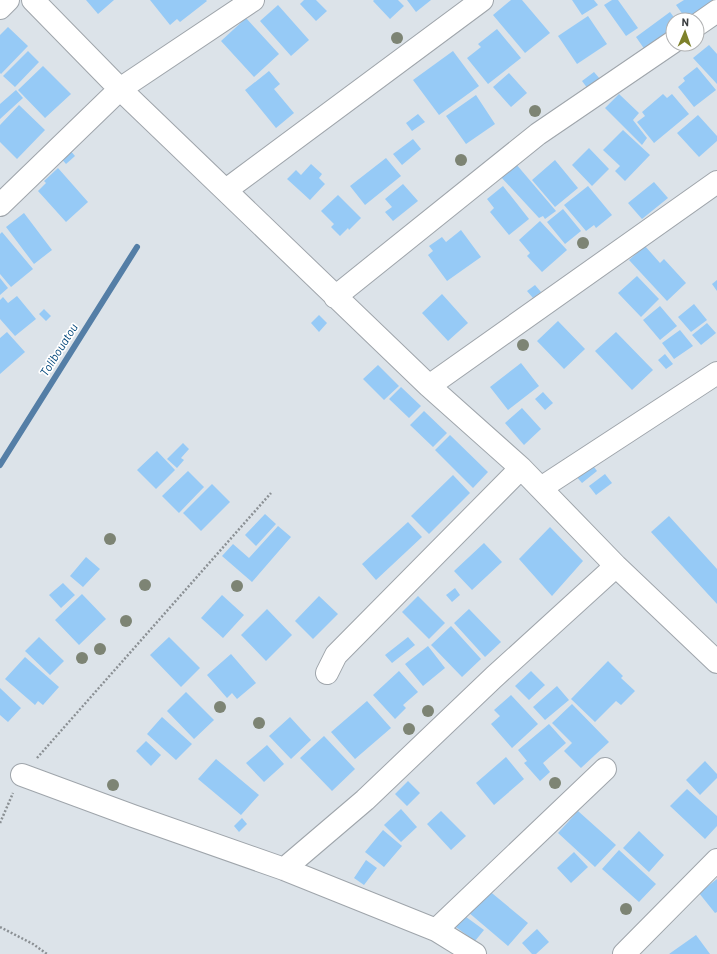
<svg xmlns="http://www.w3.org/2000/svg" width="717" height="954" viewBox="0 0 717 954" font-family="Barlow,sans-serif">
	<rect width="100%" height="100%" fill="#dce3e9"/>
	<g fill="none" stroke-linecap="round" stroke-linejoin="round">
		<path stroke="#547ea6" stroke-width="6" d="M0 465 137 247"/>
	</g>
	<path fill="#96caf6" d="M86 0H114L98 14Z
		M150 0H206L207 1 180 22 177 19 170 25Z
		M304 0H316L327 11 316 21 300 4Z
		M374 0H398L404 6 390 19 373 1Z
		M407 0H431L416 12Z
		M511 0H522L550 33 525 53 493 15Z
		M572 0H594L598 5 582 15Z
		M612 0H618L638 28 626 36 604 5Z
		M684 0H713L686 19 676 5Z
		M278 5 309 40 291 56 260 21Z
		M670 12 676 20H673V30L645 50 636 37Z
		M588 16 607 44 577 64 558 36Z
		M246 18 279 54 254 77 221 41Z
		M8 27 28 46 1 74 0 73V35Z
		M497 29 521 58 488 84 467 58 481 47 478 44Z
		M709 45 717 54V84L693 58Z
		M28 51 39 62 15 87 3 76Z
		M453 51 479 86 439 115 413 80Z
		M43 66 71 94 45 118 18 90Z
		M697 67 716 90 694 107 678 87 685 81 683 78Z
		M269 71 280 84 274 89 294 113 276 128 245 90Z
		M594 72 600 79 588 89 582 81Z
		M509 73 527 93 511 107 493 87Z
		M16 90 23 98 0 119V104Z
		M619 94 639 113 633 120 647 138 642 145 605 108Z
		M663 94 667 98 672 94 689 114 654 143 637 122 645 116 642 112Z
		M476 95 495 124 466 144 446 116Z
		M19 105 45 130 17 159 0 142V125Z
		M418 114 425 122 412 131 406 123Z
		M698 115 717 136V141L699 157 677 133Z
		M623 130 650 155 625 181 615 171 620 166 603 150Z
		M413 139 421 149 402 165 393 154Z
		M68 148 75 156 66 164 59 156Z
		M589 148 609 169 592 186 572 165Z
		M386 158 401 176 365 205 350 186Z
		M555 160 578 188 555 207 532 180Z
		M311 164 322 174 319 178 325 184 310 200 287 179 296 170 301 175Z
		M516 164 556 211 545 219 543 216 539 218 500 176Z
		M58 168 88 202 66 222 38 191 46 183 44 181Z
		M654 182 668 198 642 219 628 203Z
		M403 184 418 201 393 221 385 212 392 207 385 199Z
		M503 186 529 219 509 235 490 212 494 208 487 199Z
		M588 186 612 215 596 228 594 225 586 231 564 205Z
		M338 195 361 218 349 230 348 228 340 236 331 227 334 224 321 211Z
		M563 209 581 231 565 244 547 222Z
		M24 213 52 250 34 264 6 227Z
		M540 221 567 250 542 272 527 256 530 253 519 240Z
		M461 230 481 257 447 281 428 255 433 251 429 246 442 237 446 242Z
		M2 232 33 269 11 287 0 274V234Z
		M645 246 660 263 664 259 686 283 667 301 629 260Z
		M637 276 659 299 641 317 618 293Z
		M0 278 8 288 0 295Z
		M717 280V291L712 284Z
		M535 285 541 292 533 298 527 291Z
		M442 294 468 323 448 341 422 313Z
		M17 296 36 319 15 336 0 319V300L3 297 8 303Z
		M694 304 707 320 691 332 678 317Z
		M660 306 677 326 660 340 643 320Z
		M44 309 51 316 46 321 39 314Z
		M319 315 327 323 319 332 311 323Z
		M558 321 585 349 564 369 537 341Z
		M707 323 716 333 701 345 692 335Z
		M680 330 693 346 674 359 662 343Z
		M7 332 25 352 0 374V338Z
		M616 332 653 370 632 390 595 351Z
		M665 354 673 364 666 369 658 360Z
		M521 363 539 386 508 410 490 387Z
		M378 365 399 386 384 400 363 379Z
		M401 387 421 406 409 418 389 399Z
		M543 392 553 403 545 410 535 399Z
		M522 408 541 429 524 445 505 423Z
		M424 411 447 433 433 447 410 425Z
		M450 435 488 472 473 488 435 450Z
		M183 443 189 449 181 458 184 460 177 468 167 459Z
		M157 451 175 470 156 489 137 470Z
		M591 463 597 471 582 483 575 475Z
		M188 471 204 487 179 513 162 496Z
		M605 474 612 483 596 495 589 486Z
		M453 475 470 493 429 534 411 516Z
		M212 484 230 502 201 531 183 513Z
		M265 514 276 524 256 546 245 535Z
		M669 516 717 569V604L651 532Z
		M408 522 422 537 376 580 362 564Z
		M278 526 291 537 252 582 222 556 233 544 249 558Z
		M550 527 583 561 552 596 519 559Z
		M484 543 502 562 472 590 454 571Z
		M86 557 100 569 83 587 70 576Z
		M63 583 75 595 61 608 49 595Z
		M455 588 460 595 452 602 446 595Z
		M82 594 106 619 79 645 55 620Z
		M222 595 244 615 223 638 201 618Z
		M319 596 338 614 313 639 295 621Z
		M418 596 445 623 429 639 402 612Z
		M267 609 292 635 266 661 241 635Z
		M469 609 501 642 485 657 454 623Z
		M451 626 481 659 462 677 431 645Z
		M39 637 64 661 50 675 25 651Z
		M169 637 200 668 181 687 150 655Z
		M408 637 415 645 392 663 385 655Z
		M428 646 445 668 423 686 405 664Z
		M231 654 256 683 237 699 232 693 227 698 207 675Z
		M25 657 59 687 43 705 38 701 35 705 5 679Z
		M608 661 623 676 621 678 635 691 621 705 616 701 595 722 571 699Z
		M399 671 418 692 403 705 406 708 395 719 373 695Z
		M531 671 545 685 529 700 515 686Z
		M557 686 569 700 545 720 533 707Z
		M0 688 21 708 8 722 0 715Z
		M186 692 214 720 194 739 167 711Z
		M511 695 538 724 512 748 491 724 500 716 494 710Z
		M367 701 391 728 355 759 331 732Z
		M572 704 609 742 581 768 564 751 572 743 552 723Z
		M162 717 192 744 176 760 147 734Z
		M290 717 311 740 291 759 269 736Z
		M549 724 566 743 543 763 550 772 540 781 524 763 527 761 518 750Z
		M324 736 355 769 332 791 300 758Z
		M146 741 161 755 151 766 136 751Z
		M267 745 284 764 264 782 246 763Z
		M506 757 524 779 494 805 476 783Z
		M216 759 259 795 241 815 198 779Z
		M705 761 717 774V778L700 795 686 780Z
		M408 781 420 793 407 806 395 794Z
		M687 789 717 816V826L705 839 670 806Z
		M401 809 417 827 401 842 384 825Z
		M441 811 466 836 451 850 427 824Z
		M578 811 616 845 595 867 558 833Z
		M242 818 247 824 239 832 234 826Z
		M383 830 402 846 384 867 365 852Z
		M639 831 664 855 649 872 623 848Z
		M619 850 656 884 639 902 602 869Z
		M574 852 588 867 571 883 557 868Z
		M366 860 377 868 364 885 354 878Z
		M717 879V912L715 913 699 893Z
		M487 889 528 923 508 946 468 912Z
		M462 914 484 930 475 941 453 925Z
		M537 929 549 942 536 954H532L522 943Z
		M696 935 710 954H669Z"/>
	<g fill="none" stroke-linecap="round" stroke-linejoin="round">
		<defs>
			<path id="minor" d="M33 0 120 89 429 386 521 468 616 566 717 662
				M0 8 8 0
				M697 25 717 11
				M226 190 482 0
				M0 205 120 89 253 0
				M335 297 538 134 673 42
				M429 386 717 182
				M541 488 717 373
				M327 673 336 655 521 468
				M22 775 133 816 284 869 436 930 475 954
				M284 869 365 800 494 677 616 566
				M436 930 605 769
				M624 954 717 860"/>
		</defs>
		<use href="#minor" stroke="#9fa5ab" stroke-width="24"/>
		<path stroke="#8b9094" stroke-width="2.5" stroke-dasharray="2 2" stroke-linecap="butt" d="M37 758 271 493
			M0 823 13 793
			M0 927 33 944 47 954"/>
		<use href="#minor" stroke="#fff" stroke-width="22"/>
	</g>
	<g fill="#7d8474">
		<circle cx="397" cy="38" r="6"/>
		<circle cx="535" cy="111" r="6"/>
		<circle cx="461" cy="160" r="6"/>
		<circle cx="583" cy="243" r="6"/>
		<circle cx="523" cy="345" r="6"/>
		<circle cx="110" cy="539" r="6"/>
		<circle cx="145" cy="585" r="6"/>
		<circle cx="237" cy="586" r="6"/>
		<circle cx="126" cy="621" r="6"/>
		<circle cx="100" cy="649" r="6"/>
		<circle cx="82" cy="658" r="6"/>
		<circle cx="220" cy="707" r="6"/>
		<circle cx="428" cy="711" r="6"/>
		<circle cx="259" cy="723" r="6"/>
		<circle cx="409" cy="729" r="6"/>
		<circle cx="555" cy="783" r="6"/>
		<circle cx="113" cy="785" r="6"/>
		<circle cx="626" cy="909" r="6"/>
	</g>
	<g text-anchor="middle" stroke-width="3.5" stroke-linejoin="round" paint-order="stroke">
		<g font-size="12" font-style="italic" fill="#00467a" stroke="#fff">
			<text transform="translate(59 350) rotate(-58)" y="4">Tolibouatou</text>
		</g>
	</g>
	<g transform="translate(685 32) rotate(2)"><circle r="19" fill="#ffffff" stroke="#b0b1b2"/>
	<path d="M0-3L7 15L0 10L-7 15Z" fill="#7e812b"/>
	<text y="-6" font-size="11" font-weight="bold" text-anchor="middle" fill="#3a3d3f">N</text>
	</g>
</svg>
